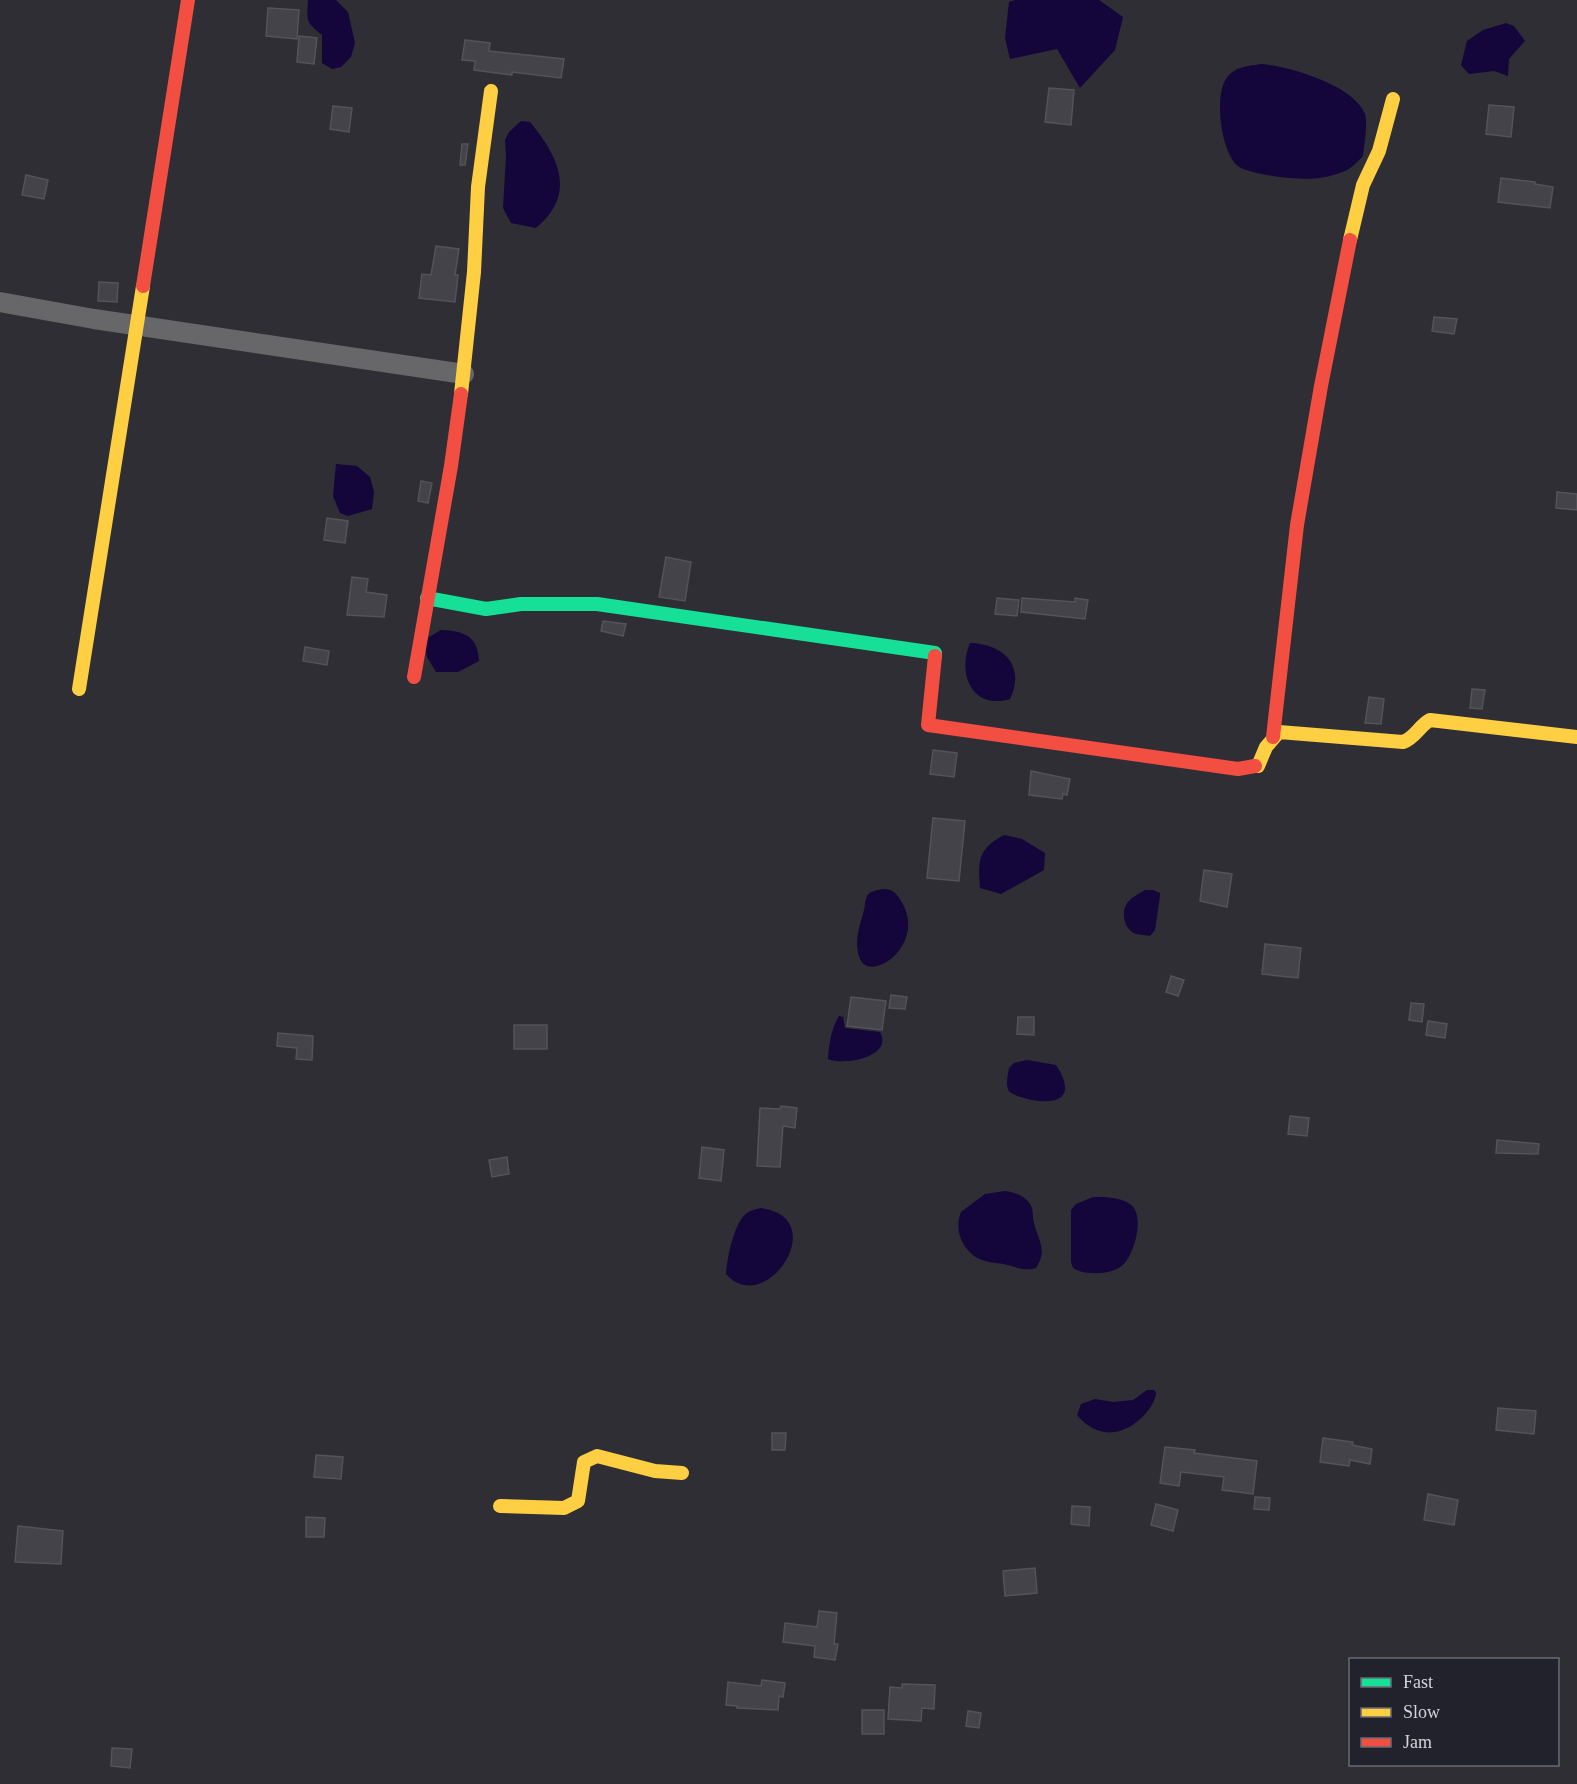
<svg xmlns="http://www.w3.org/2000/svg" width="1577" height="1784" viewBox="0 0 1577 1784" font-family="Georgia,serif">
	<rect width="100%" height="100%" fill="#2e2e34"/>
	<path fill="#14053b" d="M308 0H336L348 12 355 43 351 57 341 67 332 69 322 63V35C305 21 307 21 308 0Z
		M1015 0H1099L1123 17 1115 50 1080 88 1057 49 1010 59 1005 38 1009 2Z
		M1506 23 1514 26 1525 41 1509 59 1508 76 1494 71 1469 74 1461 65 1467 41 1483 30Z
		M1262 64C1291 67 1353 85 1365 114 1368 123 1364 146 1363 156 1358 161 1352 168 1345 171 1338 174 1327 177 1319 178 1304 181 1249 175 1238 166 1221 153 1214 96 1226 79 1234 66 1249 66 1262 64Z
		M521 121 530 122C559 157 577 194 536 228L511 223 503 208 506 156 505 140 509 132Z
		M336 464 357 466 370 477 374 492 372 509 348 516 340 513 333 496Z
		M441 630C464 631 478 636 479 661L458 672H436L427 657 424 640Z
		M970 643C1003 644 1026 665 1010 699 972 710 957 674 970 643Z
		M1004 835 1022 839 1045 853 1044 870 1001 894 980 888C978 860 978 849 1004 835Z
		M884 889C893 889 897 894 901 901 928 944 871 984 860 959 853 942 860 926 864 910 865 906 865 900 867 896 871 890 878 890 884 889Z
		M1145 890H1153L1160 893V896L1155 930 1150 936C1146 935 1140 935 1136 934 1125 930 1121 915 1126 905 1130 898 1138 894 1145 890Z
		M839 1016 843 1017 845 1028 880 1032C894 1057 844 1066 828 1059 829 1044 831 1029 839 1016Z
		M1027 1060 1056 1065C1091 1119 1014 1099 1009 1091 1005 1084 1008 1075 1009 1068L1014 1063Z
		M1005 1191C1014 1192 1025 1196 1030 1204 1034 1210 1032 1216 1034 1223 1038 1240 1048 1250 1036 1268 1025 1271 1018 1268 1008 1265 1000 1263 992 1263 985 1261 964 1255 953 1231 961 1212L985 1194Z
		M1093 1197C1105 1197 1120 1197 1130 1204 1146 1215 1134 1255 1123 1265 1112 1275 1085 1276 1073 1268L1071 1262V1210L1076 1204Z
		M761 1208C833 1217 766 1319 726 1274 727 1259 734 1222 747 1213 751 1210 757 1209 761 1208Z
		M1147 1390H1154L1156 1393C1155 1401 1151 1407 1146 1413 1125 1437 1098 1440 1077 1415L1081 1404 1095 1399 1113 1402 1133 1400Z"/>
	<path fill="#434349" stroke="#535358" stroke-width="1.5" d="M268 8 299 10 297 39 266 36Z
		M299 36 317 38 314 64 297 62Z
		M465 40 490 43 489 51 564 59 561 78 512 72V75L474 70 475 61 462 60Z
		M1049 88 1074 90 1071 125 1045 122Z
		M1489 105 1514 107 1511 137 1486 134Z
		M333 106 352 108 349 132 330 129Z
		M462 144H468L465 165H460Z
		M26 175 48 180 44 199 22 195Z
		M1501 178 1535 182V184L1553 187 1550 208 1498 202Z
		M436 246 459 249 455 275H458L455 302 419 298 422 274 431 275Z
		M99 282 118 283 117 302 98 301Z
		M1434 317 1457 319 1454 334 1432 331Z
		M421 481 432 483 428 503 418 501Z
		M1557 492 1577 494V510L1556 508Z
		M327 518 348 521 345 543 324 540Z
		M666 557 691 562 685 601 659 597Z
		M352 577 368 579 366 592 387 595 384 617 347 615Z
		M997 598 1019 600 1017 616 995 614Z
		M1022 598 1075 602V598L1088 600 1085 619 1021 612Z
		M603 621 626 624 623 636 601 631Z
		M305 647 329 651 327 665 303 661Z
		M1472 689 1485 690 1482 709 1470 708Z
		M1369 697 1384 699 1381 724 1365 723Z
		M933 750 957 753 954 777 930 774Z
		M1031 771 1070 779 1067 795 1063 794 1062 799 1029 795Z
		M933 818 965 821 959 881 927 878Z
		M1204 870 1232 874 1227 907 1200 901Z
		M1265 944 1301 948 1298 978 1262 974Z
		M1171 976 1184 980 1178 996 1166 992Z
		M891 995 907 997 905 1009 889 1008Z
		M851 997 886 1001 882 1030 847 1026Z
		M1411 1003 1424 1004 1422 1022 1409 1020Z
		M1018 1017H1034V1035L1017 1034Z
		M1428 1021 1447 1024 1445 1038 1426 1035Z
		M514 1025H547V1049H514Z
		M278 1033 313 1036 312 1060 296 1059 297 1048 277 1046Z
		M781 1106 797 1108 795 1128 783 1126 780 1167 757 1166 760 1108 780 1109Z
		M1290 1116 1309 1118 1307 1136 1288 1134Z
		M1497 1140 1539 1144 1538 1154 1496 1153Z
		M702 1147 724 1150 721 1181 699 1178Z
		M507 1157 509 1174 492 1177 489 1160Z
		M1498 1408 1536 1411 1534 1434 1496 1430Z
		M772 1433H786L785 1450H772Z
		M1323 1438 1353 1442 1352 1445 1372 1449 1370 1464 1350 1460 1349 1466 1320 1462Z
		M1165 1447 1195 1450 1194 1453 1257 1461 1253 1494 1222 1490 1224 1477 1181 1472 1179 1486 1160 1483Z
		M316 1455 343 1457 341 1479 314 1477Z
		M1428 1494 1458 1500 1454 1525 1424 1520Z
		M1255 1497 1270 1498 1269 1510 1254 1509Z
		M1156 1504 1178 1510 1173 1531 1151 1525Z
		M1072 1506 1090 1507 1089 1526 1071 1524Z
		M306 1517 325 1518 324 1537H306Z
		M18 1526 63 1531 61 1564 15 1562Z
		M1035 1568 1037 1593 1005 1596 1003 1571Z
		M819 1611 837 1613 834 1644H838L835 1660 814 1657 815 1646 783 1642 785 1623 817 1627Z
		M762 1680 785 1683 783 1697 779 1696 778 1710 737 1708V1706L726 1705 728 1682 761 1686Z
		M902 1684 935 1685 934 1709 922 1708 921 1721 888 1719 890 1687 902 1688Z
		M862 1710H884V1734H862Z
		M968 1711 981 1713 979 1728 966 1726Z
		M112 1748 132 1749 130 1768 111 1766Z"/>
	<g fill="none" stroke-linecap="round" stroke-linejoin="round">
		<path stroke="#67676a" stroke-width="20" d="M0 302 94 319 464 374"/>
		<path stroke="#16e098" stroke-width="14" d="M427 598 486 609 521 604H597L935 653V656"/>
		<path stroke="#ffcf43" stroke-width="14" d="M1350 240 1363 185 1379 151 1393 99
			M461 394 474 272 478 187 491 91
			M79 689 143 286
			M1255 766H1258L1266 747 1279 732 1403 742C1415 738 1419 726 1430 720L1577 737
			M500 1506 564 1508 578 1501 584 1462 597 1456 655 1471 682 1473"/>
		<path stroke="#f24e42" stroke-width="14" d="M143 286 188 0
			M935 656 928 725 1238 769 1255 766
			M414 677 451 466 461 394
			M1273 737 1297 525 1321 386 1350 240"/>
	</g>
	<rect x="1349" y="1658" width="210" height="108" fill="#22222d" stroke="#696973" stroke-width="1.5"/>
	<rect x="1361" y="1678" width="30" height="9" fill="#16e098" stroke="#696973" stroke-width="1.5"/>
	<text x="1403" y="1688" font-size="18" fill="#d3d3db">Fast</text>
	<rect x="1361" y="1708" width="30" height="9" fill="#ffcf43" stroke="#696973" stroke-width="1.5"/>
	<text x="1403" y="1718" font-size="18" fill="#d3d3db">Slow</text>
	<rect x="1361" y="1738" width="30" height="9" fill="#f24e42" stroke="#696973" stroke-width="1.5"/>
	<text x="1403" y="1748" font-size="18" fill="#d3d3db">Jam</text>
</svg>
